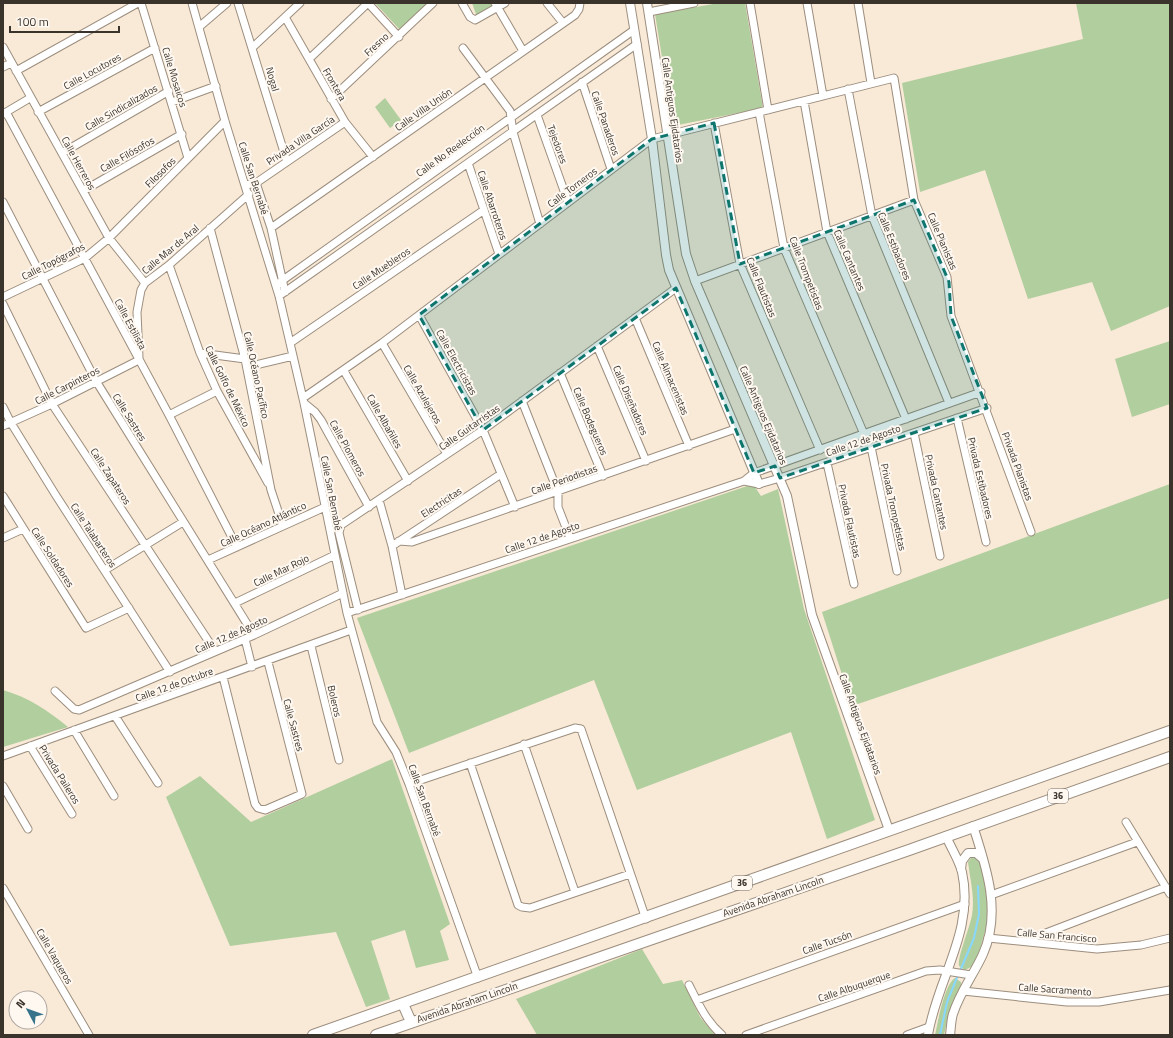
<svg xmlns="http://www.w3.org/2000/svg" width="1173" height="1038" viewBox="0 0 1173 1038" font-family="'Titillium Web',sans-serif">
	<rect width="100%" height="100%" fill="#f9e9d7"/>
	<path fill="#b1ce9e" d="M375 3H428L400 30Z
		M472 3H492L493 5 477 17Z
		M719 3H745L763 108 673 126 655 14Z
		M1076 3H1170V306L1111 331 1092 282 1028 299 985 170 920 192 902 83 1083 39Z
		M385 98 401 120 390 128 375 107Z
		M1170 341V404L1132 417 1115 359Z
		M753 484 761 496 778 489 804 609 875 820 827 839 791 732 637 790 594 680 409 753 357 618Z
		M1170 484V598L852 706 822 612Z
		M3 690C30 698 47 710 68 727L3 747Z
		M392 759 450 924 440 931 449 960 416 968 405 930 371 941 390 999 366 1007 336 932 230 946 166 797 200 776 251 822Z
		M976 857 981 861C991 904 991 925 973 966L965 970 959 966C957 958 970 927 972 915 975 897 970 879 968 862L971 858Z
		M642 949 663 984 682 980 700 1017 715 1035H537L516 999Z
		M955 978 961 982V985L948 1017 944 1035H935C938 1022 944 985 955 978Z"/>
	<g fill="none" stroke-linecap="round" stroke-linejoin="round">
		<path stroke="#88d8fd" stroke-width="2" d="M960 971 974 938 979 914 978 886
			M940 1035 947 1002 958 975"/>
		<defs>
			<path id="minor" d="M141 3 188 158
				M192 3 225 121 279 296 304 403 347 613 377 722 396 752 409 784 478 978
				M238 3 287 162
				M368 3 399 37
				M462 3 470 17 475 20 505 3
				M495 3 523 51
				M547 3 563 23
				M750 3 768 110
				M807 3 823 96
				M858 3 871 83
				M649 12 694 3
				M285 17 345 122 373 157
				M199 27 227 3
				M3 47 109 238 145 283
				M253 47 300 3
				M463 48 510 111 513 132 540 224
				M309 59 368 3
				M3 67 11 63
				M16 71 138 3
				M582 82 611 169
				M848 89 872 216 949 403
				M331 99 433 3
				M804 101 827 232 906 419
				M172 102 216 86
				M6 112 169 415 237 547
				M38 112 155 48
				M759 112 784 248 864 434
				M3 114 30 98
				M537 115 568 202
				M714 123 740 264 820 450
				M62 153 169 91
				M468 163 499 254
				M256 183 271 228 285 292
				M246 185 256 183 345 122
				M83 191 182 134
				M3 202 96 381 254 635
				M210 228 245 359 271 490 283 526
				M271 228 575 15 579 9 580 3
				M169 265 200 353 217 391 268 483
				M695 281 914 200
				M276 285 634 30
				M279 296 637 44
				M3 297 85 258 109 238 225 121
				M3 304 52 404 215 651
				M419 315 483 430 515 507
				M635 318 689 446
				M290 343 484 210
				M382 343 447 454
				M597 346 646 461
				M200 353 245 359
				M139 358 137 312 141 290 145 283 169 265 249 194
				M247 367 293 356
				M344 371 408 481
				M560 373 603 476
				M303 398 382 343 652 139 894 78 914 200 947 277 951 316 1031 532
				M522 401 558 492V507L570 538
				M304 403 315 412 321 420 369 507
				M3 407 11 423 55 494 170 672
				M169 415 217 391
				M957 418 986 542
				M3 426 52 404 139 360
				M914 433 940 556
				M871 447 897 571
				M827 463 854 584
				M744 481 759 484 780 478 987 408
				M3 496 86 628 129 608
				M379 500 392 546 402 595
				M3 538 23 529
				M399 541 412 542 735 429
				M392 546 501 474
				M208 560 325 507
				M105 570 183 522
				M235 603 335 555
				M358 610 339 533 341 525 483 430 676 288
				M347 613 744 481 754 473 981 392
				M245 639 252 667
				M311 646 339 760
				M223 677 255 804 258 808 265 810 302 794 268 662
				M55 691 74 709 79 710 254 635 343 593
				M115 716 158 783
				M74 730 114 796
				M524 744 575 892
				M30 746 72 814
				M3 756 351 630
				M470 763 518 905 522 907 530 908 630 874
				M409 784 575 728 581 729 646 919
				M3 786 28 829
				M1126 822 1170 894
				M3 888 89 1035
				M991 895 1137 842
				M988 938 1097 949 1141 945 1170 938
				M1025 941 1166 887
				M689 985C698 1003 706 1021 722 1035
				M963 991 1067 1002H1099L1170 990
				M697 1000 965 904
				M746 1035 926 971 940 970 971 975
				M907 1035 929 1027"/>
			<path id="tertiary" d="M630 3 652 139 666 255 669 270 759 484
				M647 3 686 254 695 281 787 496 812 615 889 830
				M961 869 962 861 968 853H976L983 859
				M928 1035C937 979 975 931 962 872 959 860 951 848 946 836
				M950 1035C951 1028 951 1020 953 1014 960 992 974 974 983 954 1002 912 986 866 973 826"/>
			<path id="primary" d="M403 1004 411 1022
				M313 1035C599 935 884 831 1170 731
				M376 1035 909 850 1170 757"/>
		</defs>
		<use href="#minor" stroke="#9c8e7e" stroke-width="9"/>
		<use href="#tertiary" stroke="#9c8e7e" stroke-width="10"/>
		<use href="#primary" stroke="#9c8e7e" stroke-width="12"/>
		<use href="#minor" stroke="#fff" stroke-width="7"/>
		<use href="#tertiary" stroke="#fff" stroke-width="8"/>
		<use href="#primary" stroke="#fff" stroke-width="10"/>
	</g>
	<path fill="#0f766e" fill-opacity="0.2" stroke="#0f766e" stroke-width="3" stroke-dasharray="8 5" stroke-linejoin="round" d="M714 123 740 264 914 200 949 282 951 316 987 408 780 478 775 466 754 473 676 288 483 430 419 315 652 139Z"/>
	<g text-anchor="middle" stroke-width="4" stroke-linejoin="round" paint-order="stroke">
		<g fill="#fef8f1" stroke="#746e67" stroke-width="1">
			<rect x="1048" y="789" width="20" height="14" rx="3"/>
			<rect x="732" y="876" width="20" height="14" rx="3"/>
		</g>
		<g font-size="9" font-weight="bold" fill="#39332c">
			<text x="1058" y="799">36</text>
			<text x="742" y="886">36</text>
		</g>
		<g font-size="10" fill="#39332c" stroke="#fef8f1">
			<text transform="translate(376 44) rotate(-43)" y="4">Fresno</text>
			<text transform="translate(92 71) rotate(-29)" y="4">Calle Locutores</text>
			<text transform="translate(175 77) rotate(73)" y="4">Calle Mosaicos</text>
			<text transform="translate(273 79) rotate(74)" y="4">Nogal</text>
			<text transform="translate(335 84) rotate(60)" y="4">Frontera</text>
			<text transform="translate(121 107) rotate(-30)" y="4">Calle Sindicalizados</text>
			<text transform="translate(423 109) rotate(-35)" y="4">Calle Villa Unión</text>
			<text transform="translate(673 110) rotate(82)" y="4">Calle Antiguos Ejidatarios</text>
			<text transform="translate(606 123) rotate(71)" y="4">Calle Panaderos</text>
			<text transform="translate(300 140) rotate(-34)" y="4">Privada Villa García</text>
			<text transform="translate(558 144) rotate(70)" y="4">Tejedores</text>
			<text transform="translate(450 150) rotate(-36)" y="4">Calle No Reelección</text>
			<text transform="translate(127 154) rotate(-30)" y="4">Calle Filósofos</text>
			<text transform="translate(79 163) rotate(61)" y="4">Calle Herreros</text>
			<text transform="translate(160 172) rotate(-45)" y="4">Filosofos</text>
			<text transform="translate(254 178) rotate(72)" y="4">Calle San Bernabé</text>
			<text transform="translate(572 187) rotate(-37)" y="4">Calle Torneros</text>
			<text transform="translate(493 205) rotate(71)" y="4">Calle Abarroteros</text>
			<text transform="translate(943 241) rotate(67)" y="4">Calle Pianistas</text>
			<text transform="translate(895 246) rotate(68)" y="4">Calle Estibadores</text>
			<text transform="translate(170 249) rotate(-40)" y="4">Calle Mar de Aral</text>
			<text transform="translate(850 260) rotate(67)" y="4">Calle Cantantes</text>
			<text transform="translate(53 261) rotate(-27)" y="4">Calle Topógrafos</text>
			<text transform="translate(381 268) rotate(-34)" y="4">Calle Muebleros</text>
			<text transform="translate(807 273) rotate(69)" y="4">Calle Trompetistas</text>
			<text transform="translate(762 287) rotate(68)" y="4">Calle Flautistas</text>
			<text transform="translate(131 324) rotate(62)" y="4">Calle Estilista</text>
			<text transform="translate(457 362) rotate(61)" y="4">Calle Electricistas</text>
			<text transform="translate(257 375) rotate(78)" y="4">Calle Océano Pacífico</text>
			<text transform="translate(671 378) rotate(67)" y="4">Calle Almacenistas</text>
			<text transform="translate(67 385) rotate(-27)" y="4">Calle Carpinteros</text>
			<text transform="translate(228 386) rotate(64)" y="4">Calle Golfo de México</text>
			<text transform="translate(423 394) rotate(60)" y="4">Calle Azulejeros</text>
			<text transform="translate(631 400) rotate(67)" y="4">Calle Diseñadores</text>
			<text transform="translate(764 415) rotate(67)" y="4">Calle Antiguos Ejidatarios</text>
			<text transform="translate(130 417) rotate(58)" y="4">Calle Sastres</text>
			<text transform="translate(385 421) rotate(60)" y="4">Calle Albañiles</text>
			<text transform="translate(591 421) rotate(67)" y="4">Calle Bodegueros</text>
			<text transform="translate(469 427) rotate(-35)" y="4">Calle Guitarristas</text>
			<text transform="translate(863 440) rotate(-19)" y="4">Calle 12 de Agosto</text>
			<text transform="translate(348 448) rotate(61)" y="4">Calle Plomeros</text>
			<text transform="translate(1018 466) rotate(70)" y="4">Privada Pianistas</text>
			<text transform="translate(111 476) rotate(57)" y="4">Calle Zapateros</text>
			<text transform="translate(981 478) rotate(77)" y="4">Privada Estibadores</text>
			<text transform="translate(564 479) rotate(-20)" y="4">Calle Periodistas</text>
			<text transform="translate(937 492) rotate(78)" y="4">Privada Cantantes</text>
			<text transform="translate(332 493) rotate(79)" y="4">Calle San Bernabé</text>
			<text transform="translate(441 502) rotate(-33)" y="4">Electricitas</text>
			<text transform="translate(894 507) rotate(78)" y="4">Privada Trompetistas</text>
			<text transform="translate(850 521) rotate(78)" y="4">Privada Flautistas</text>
			<text transform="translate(263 524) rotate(-25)" y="4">Calle Océano Atlántico</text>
			<text transform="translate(94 535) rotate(57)" y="4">Calle Talabarteros</text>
			<text transform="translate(542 537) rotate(-19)" y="4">Calle 12 de Agosto</text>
			<text transform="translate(53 557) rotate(57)" y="4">Calle Soldadores</text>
			<text transform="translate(281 570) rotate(-26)" y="4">Calle Mar Rojo</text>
			<text transform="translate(231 634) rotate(-24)" y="4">Calle 12 de Agosto</text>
			<text transform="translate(174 684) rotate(-20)" y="4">Calle 12 de Octubre</text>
			<text transform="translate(335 701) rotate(77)" y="4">Boleros</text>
			<text transform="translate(861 724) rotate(70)" y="4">Calle Antiguos Ejidatarios</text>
			<text transform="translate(294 725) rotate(75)" y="4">Calle Sastres</text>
			<text transform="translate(60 774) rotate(58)" y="4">Privada Paileros</text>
			<text transform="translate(425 800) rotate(70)" y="4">Calle San Bernabé</text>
			<text transform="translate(773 896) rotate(-19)" y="4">Avenida Abraham Lincoln</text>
			<text transform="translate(1057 935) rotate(5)" y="4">Calle San Francisco</text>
			<text transform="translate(827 942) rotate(-20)" y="4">Calle Tucsón</text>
			<text transform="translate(55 956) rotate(60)" y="4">Calle Vaqueros</text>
			<text transform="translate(854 986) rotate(-19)" y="4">Calle Albuquerque</text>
			<text transform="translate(1055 989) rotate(4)" y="4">Calle Sacramento</text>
			<text transform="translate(467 1002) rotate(-19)" y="4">Avenida Abraham Lincoln</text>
		</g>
	</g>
	<rect width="1173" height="1038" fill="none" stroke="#39332c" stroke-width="8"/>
	<g transform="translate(28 1010) rotate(311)"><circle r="19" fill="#fef8f1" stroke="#afa9a2"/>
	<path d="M0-3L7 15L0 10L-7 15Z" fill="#37748b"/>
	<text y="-6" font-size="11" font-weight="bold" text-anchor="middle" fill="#39332c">N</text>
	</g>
	<path d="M10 26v6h109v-6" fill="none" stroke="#39332c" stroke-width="2"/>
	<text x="16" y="26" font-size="12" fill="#39332c" stroke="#fef8f1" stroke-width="3" paint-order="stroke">100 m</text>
</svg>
